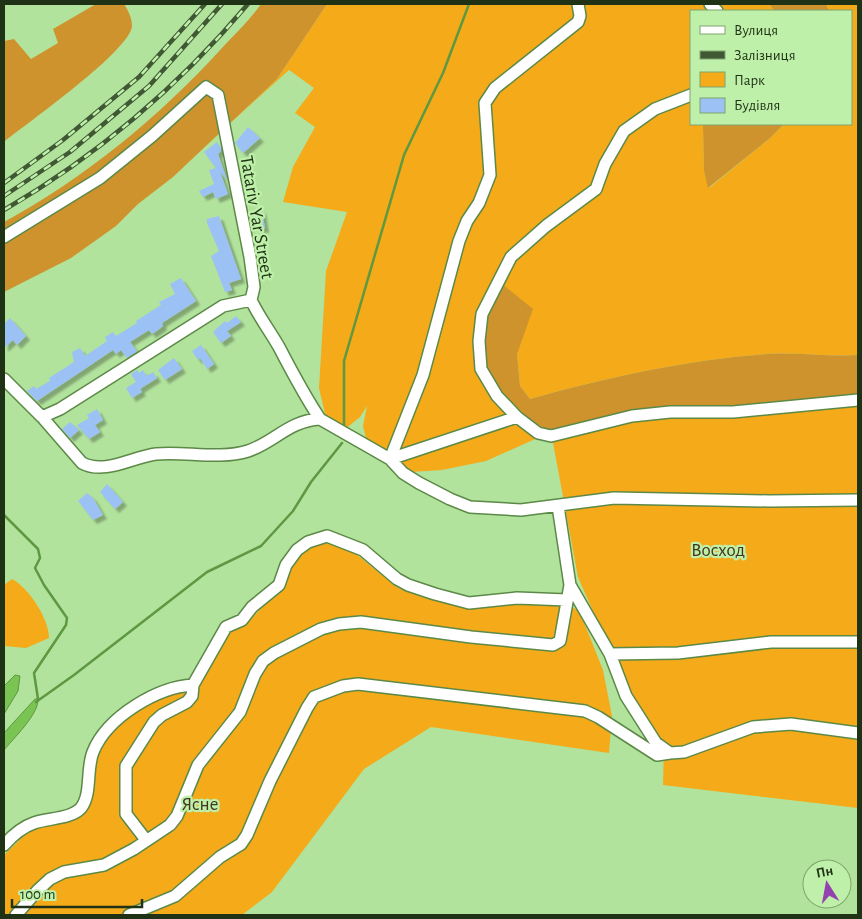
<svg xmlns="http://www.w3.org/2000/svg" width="862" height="919" viewBox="0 0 862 919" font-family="'Alegreya Sans',sans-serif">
	<defs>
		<filter id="shadow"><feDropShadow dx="4" dy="4" stdDeviation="1" flood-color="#0004"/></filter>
	</defs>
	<rect width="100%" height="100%" fill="#b2e39d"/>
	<path fill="#f4aa19" d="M327 4H769L775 11H691V124H706L703 126 704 171 709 188 769 139 784 124H851V11H829L826 4H858V355C828 357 797 352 767 354 686 360 608 377 530 399L520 386 517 354 533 309 503 395 586 425 858 397V808L663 785 664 746 634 705 578 577 551 432 486 461 442 470 410 472 368 446 363 426 367 406 360 417 344 430 326 418 319 388 326 271 347 212 283 202 293 167 315 127 295 113 314 88 289 70 227 126 277 79Z
		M315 542 345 545 398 588 472 609 507 602 562 604 579 610 603 670 612 716 609 753 431 727 364 769 272 892 242 915H4V855L31 829 86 807C90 792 91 773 97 758 114 715 161 696 202 683L225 632 253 617 282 586 299 552Z
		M12 579C29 588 49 619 49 638L26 648 4 646V585Z"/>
	<path fill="#ce932d" d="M96 4H124C128 10 132 18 132 26 130 51 27 123 4 142V41L14 39 31 59 58 43 53 29Z
		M261 4H327L277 79 173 177 138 204 116 226 71 258 4 292V222C85 178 159 117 221 49 234 35 250 20 261 4Z
		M769 4H826L829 11H775Z
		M706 124H784L769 139 708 188 704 171 703 126Z
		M502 284 533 309 517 354 520 386 530 399C608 377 686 360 767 354 797 352 828 357 858 355V397L819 402 667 410 551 432 532 421 503 395 484 368 482 341 486 318Z"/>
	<path fill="#79c453" stroke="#5e9841" d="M15 675 20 676 18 691 4 714V686Z
		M35 699H38C39 714 13 739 4 750V733Z"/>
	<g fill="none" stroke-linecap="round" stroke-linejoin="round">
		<path stroke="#5e9841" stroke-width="2.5" d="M344 428V361L404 155 443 73 469 4
			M4 515 38 549 40 558 35 568 44 585 67 618 66 625 34 673 38 699
			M36 702 74 675 207 572 261 546 293 511 311 482 342 443"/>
	</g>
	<path fill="#9bc1f5" filter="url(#shadow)" d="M248 127 260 138 243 153 235 143Z
		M217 142 221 148V151L218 154 227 180 220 172 228 194 216 199 213 192 203 197 199 191 214 184 209 170 216 168 204 152Z
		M262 210 265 229H256L254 212Z
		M219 216 241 279 229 283 232 290 225 292 211 256 219 251 207 223V219Z
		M181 278 196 301 162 323 163 326 158 330 152 334 149 330 130 342 137 351 127 358 121 350 116 354 113 350 37 401 27 391 34 386 36 389 50 381 49 378 74 362 72 352 80 348 85 356 107 341 105 337 113 332 116 336 137 323 136 321 161 305 159 302 175 294 170 284Z
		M236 316 241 322 227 331 231 336 221 343 213 332 225 321 227 323Z
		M10 318 26 336 17 345 13 340 4 348V324Z
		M201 345 214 364 207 369 200 358 198 360 192 351Z
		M174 358 182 369 165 380 158 370Z
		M137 370 139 373 143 370 147 376 153 372 157 378 140 389 142 392 132 398 126 388 136 382 131 374Z
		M97 409 103 420 95 425 100 432 89 439 77 425 89 418 87 415Z
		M70 422 79 430 70 438 62 429Z
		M107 484 123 502 115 509 100 492Z
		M87 493 93 498 103 515 93 520 78 501Z"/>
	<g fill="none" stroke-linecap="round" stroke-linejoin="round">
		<defs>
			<path id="minor" d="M710 4 717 11
				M691 95 655 109 624 131 605 164 596 189 546 226 511 257 482 314 479 341 481 369 497 396 517 417 538 433 551 436 632 416 670 412H733L858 400
				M4 237 100 178 152 136 206 87 218 95 250 257 254 287 251 300 223 306 60 409 42 417
				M251 300C259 317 270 331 279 347 292 372 304 395 320 419
				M4 379 42 417 82 463C105 475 132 457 156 454 185 451 219 460 248 451 275 442 288 421 320 419L390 459 403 473 419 483 450 499 470 507 521 510 614 498 769 501 858 500
				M390 459 423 375 459 241 467 221 479 203 490 175 485 103 495 88 578 22 580 16 578 4
				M390 459 517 417
				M558 506 570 585 610 654 626 696 656 743 670 753 684 752 753 727 791 724 858 733
				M610 654 678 653 771 642H858
				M146 840 126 814V766L154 722 162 715 187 702 192 696 193 685 226 627 242 620 252 607 279 585 286 565 297 550 308 542 327 536 363 550 397 579 408 585 435 594 469 603 517 598 567 600
				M4 845C12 836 22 827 34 823 48 818 71 819 81 808 92 794 86 769 93 752 107 717 157 687 193 685
				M16 915 37 891 50 879 64 872 104 865 134 849 170 825 177 816 198 765 240 712 255 674 263 661 274 653 321 629 339 624 361 622 471 637 553 645 560 641 570 585
				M129 915 175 896 220 857 241 844 247 835 270 781 307 708 314 697 343 686 358 684 585 711 598 717 657 755 670 753"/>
		</defs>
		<use href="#minor" stroke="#5c8947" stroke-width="14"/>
		<use href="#minor" stroke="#fff" stroke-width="11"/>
		<defs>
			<path id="rail" d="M4 183 63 140 139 77 205 4
				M4 196 70 152 149 86 222 4
				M4 210C97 156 178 87 248 4"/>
		</defs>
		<use href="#rail" stroke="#405934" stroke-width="4.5"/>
		<use href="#rail" stroke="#bff0a9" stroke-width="2.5" stroke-dasharray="8" stroke-linecap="butt"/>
	</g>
	<g text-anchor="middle" stroke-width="4.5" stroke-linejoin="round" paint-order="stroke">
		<g font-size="19" fill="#1f3216" stroke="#bff0a9">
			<text transform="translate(258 217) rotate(80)" y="7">Tatariv Yar Street</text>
		</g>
		<g font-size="19" fill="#443520" stroke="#bff0a9">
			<text x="718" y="556">Восход</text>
			<text x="200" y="810">Ясне</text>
		</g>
	</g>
	<rect width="862" height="919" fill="none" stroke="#1f3216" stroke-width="10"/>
	<rect x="690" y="10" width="162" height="115" fill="#bff0a9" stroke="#7fa46e"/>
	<rect x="700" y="26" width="25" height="8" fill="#ffffff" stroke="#7fa46e"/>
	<text x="734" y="35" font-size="15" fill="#1f3216">Вулиця</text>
	<rect x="700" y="51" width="25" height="8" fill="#405934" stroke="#7fa46e"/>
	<text x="734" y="60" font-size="15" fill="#1f3216">Залізниця</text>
	<rect x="700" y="72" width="25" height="15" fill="#f4aa19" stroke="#7fa46e"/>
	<text x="734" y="85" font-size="15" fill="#1f3216">Парк</text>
	<rect x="700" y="98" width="25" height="15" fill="#9bc1f5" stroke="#7fa46e"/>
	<text x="734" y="110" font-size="15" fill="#1f3216">Будівля</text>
	<g transform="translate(827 884) rotate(349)"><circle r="24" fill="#bff0a9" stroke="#7fa46e"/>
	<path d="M0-4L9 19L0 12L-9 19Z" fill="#9341af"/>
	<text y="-8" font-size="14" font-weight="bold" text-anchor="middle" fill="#1f3216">Пн</text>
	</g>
	<path d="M12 899v8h130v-8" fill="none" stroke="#1f3216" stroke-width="2.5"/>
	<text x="20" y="899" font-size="15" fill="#1f3216" stroke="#bff0a9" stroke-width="4" paint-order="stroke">100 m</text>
</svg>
